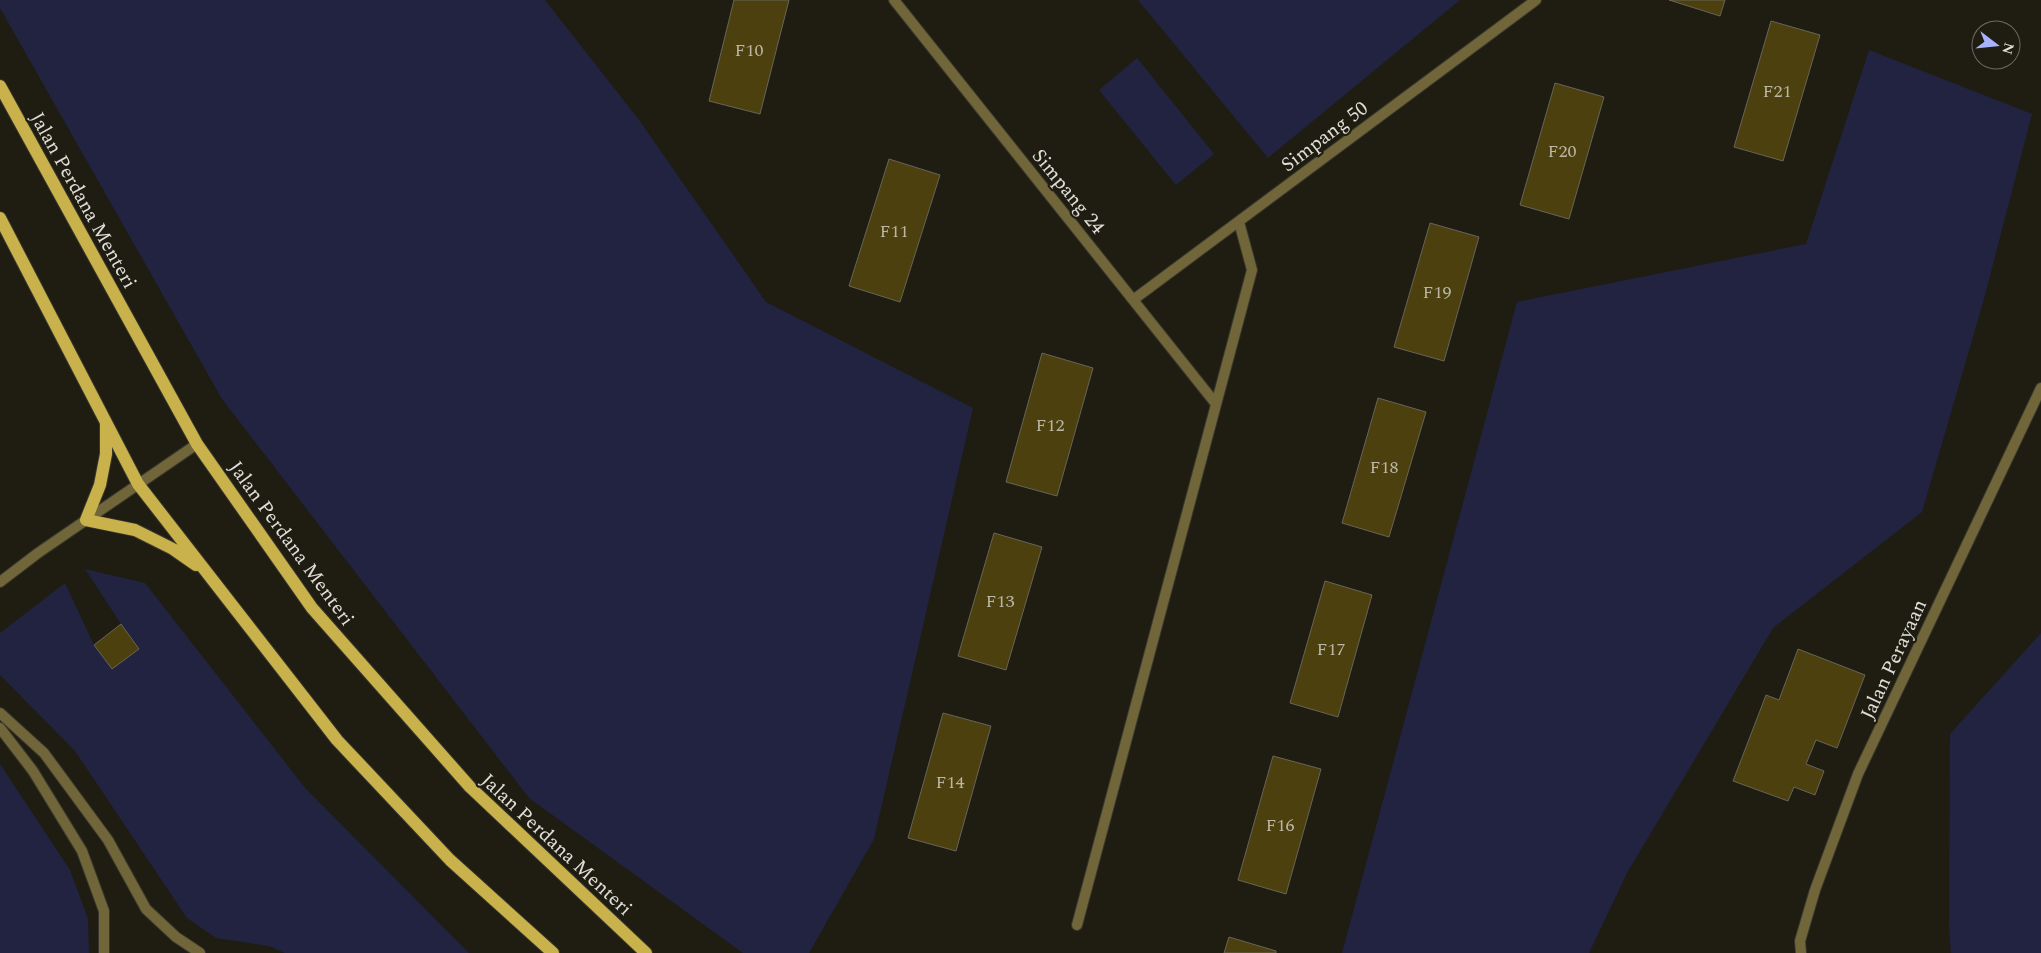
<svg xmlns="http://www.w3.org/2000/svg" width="2041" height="953" viewBox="0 0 2041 953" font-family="Spectral,serif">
	<rect width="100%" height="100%" fill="#1f1d12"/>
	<path fill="#212340" d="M0 0H545L639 120 766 302 973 408 874 839 809 953H743L529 798 222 399 0 8Z
		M1138 0H1460L1268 158Z
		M1869 50 2032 114 1984 299 1922 512 1773 628 1627 873 1589 953H1342L1517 302 1806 244Z
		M1137 58 1214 154 1176 185 1099 90Z
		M85 569 145 583 306 789 469 953H285L269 946 216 938 187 918 75 751 0 675V633L65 583 94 645 112 669 139 648 121 624Z
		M2041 633V953H1951L1949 926 1950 734Z
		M0 764 70 870 88 919 89 953H0Z"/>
	<path fill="#4b400e" stroke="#686559" d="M734 0H789L760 114 709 101Z
		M1669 0H1725L1720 16Z
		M1771 21 1820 35 1783 161 1734 147Z
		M1555 83 1604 97 1569 219 1520 205Z
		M889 159 940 175 900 302 849 286Z
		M1430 223 1479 237 1444 361 1394 347Z
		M1042 353 1093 368 1057 496 1006 482Z
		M1378 398 1426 412 1389 537 1342 523Z
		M994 533 1042 547 1006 670 958 656Z
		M1325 581 1372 595 1338 717 1290 703Z
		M121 624 139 649 112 669 94 645Z
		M1798 649 1865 675 1837 748 1816 740 1806 764 1824 771 1815 795 1794 787 1788 801 1733 781 1766 695 1779 700Z
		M943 713 991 726 956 851 908 838Z
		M1273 756 1321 769 1286 894 1238 880Z
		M1229 937 1276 951V953H1224Z"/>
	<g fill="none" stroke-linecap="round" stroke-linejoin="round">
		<defs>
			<path id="minor" d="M894 0 1216 404
				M1133 300 1536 0
				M0 582 38 553 197 444
				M0 713 44 753 108 840 146 909 176 937 200 953
				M0 728 33 771 82 851 104 911V953
				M1077 925 1252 270 1239 222
				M1801 953 1800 941 1815 890 1858 774 2041 388"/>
			<path id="primary" d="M0 86 197 444 312 608 470 787 646 953
				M0 218 138 484 337 740 450 860 553 953
				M106 424V454L100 485 86 520 135 530 173 549 196 565"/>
		</defs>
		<use href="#minor" stroke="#3a382e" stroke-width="12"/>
		<use href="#primary" stroke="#3a382e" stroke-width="14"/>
		<use href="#minor" stroke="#716639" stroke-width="10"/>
		<use href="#primary" stroke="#c9b14c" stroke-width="12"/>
	</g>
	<g text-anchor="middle" stroke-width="4.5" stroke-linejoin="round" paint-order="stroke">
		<g font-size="18" fill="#bbb6a5">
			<text x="749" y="56">F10</text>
			<text x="1777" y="97">F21</text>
			<text x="1562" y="157">F20</text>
			<text x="894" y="237">F11</text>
			<text x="1437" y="298">F19</text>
			<text x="1050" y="431">F12</text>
			<text x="1384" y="473">F18</text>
			<text x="1000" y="607">F13</text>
			<text x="1331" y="655">F17</text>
			<text x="950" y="788">F14</text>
			<text x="1280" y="831">F16</text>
		</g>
		<g font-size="20" fill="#e0ded7" stroke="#1f1d12">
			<text transform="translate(1324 136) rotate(-37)" y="7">Simpang 50</text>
			<text transform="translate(1069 191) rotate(51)" y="7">Simpang 24</text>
			<text transform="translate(84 200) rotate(61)" y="7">Jalan Perdana Menteri</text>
			<text transform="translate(292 543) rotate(54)" y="7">Jalan Perdana Menteri</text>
			<text transform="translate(1893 659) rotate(-65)" y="7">Jalan Perayaan</text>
			<text transform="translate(557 844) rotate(43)" y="7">Jalan Perdana Menteri</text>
		</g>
	</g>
	<g transform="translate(1996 45) rotate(106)"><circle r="24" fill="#1f1d12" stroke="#6c6a61"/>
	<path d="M0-4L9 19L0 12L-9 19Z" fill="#a7b1fc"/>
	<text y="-8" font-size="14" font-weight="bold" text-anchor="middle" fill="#e0ded7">N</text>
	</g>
</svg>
